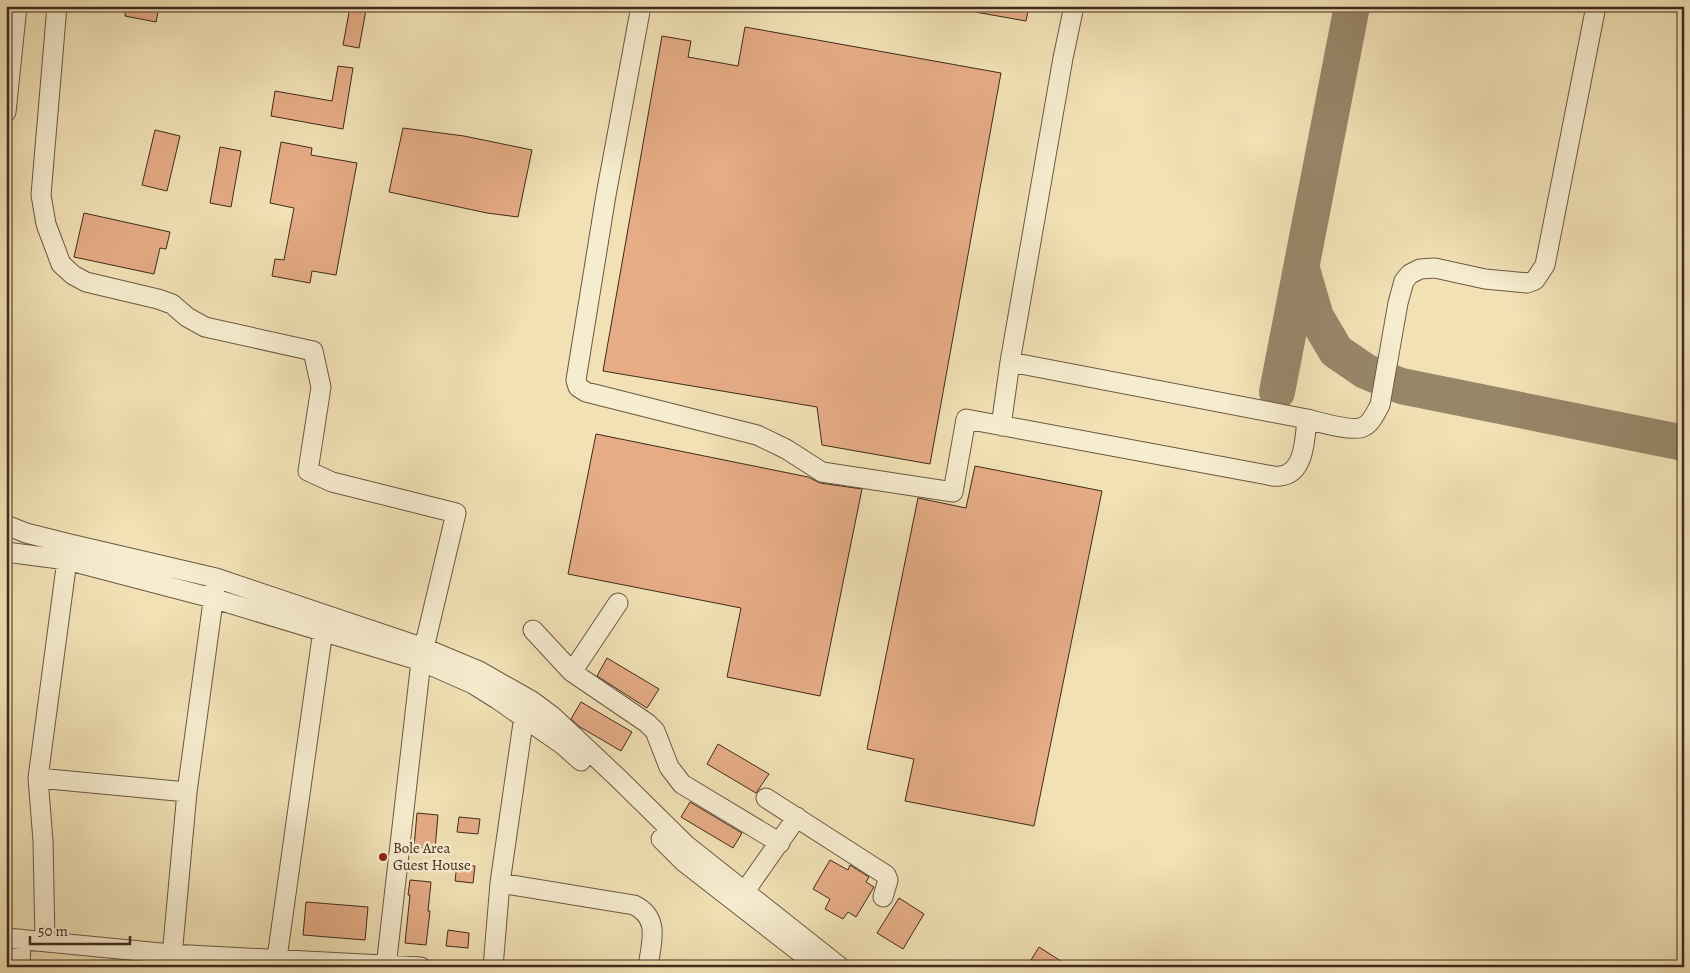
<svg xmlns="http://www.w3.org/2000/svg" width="1690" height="973" viewBox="0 0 1690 973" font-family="Alegreya,serif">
	<rect width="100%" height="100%" fill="#f1e1b5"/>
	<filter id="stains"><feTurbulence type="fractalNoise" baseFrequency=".004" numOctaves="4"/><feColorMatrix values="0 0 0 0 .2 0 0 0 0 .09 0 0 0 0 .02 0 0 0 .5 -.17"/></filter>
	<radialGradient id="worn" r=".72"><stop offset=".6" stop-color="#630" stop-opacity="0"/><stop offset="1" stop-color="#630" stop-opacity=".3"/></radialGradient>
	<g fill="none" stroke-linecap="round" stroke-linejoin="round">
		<path stroke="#988669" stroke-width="36" d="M1302 269 1316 317 1336 351 1365 371 1401 386 1684 443
			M1277 392 1352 6"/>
	</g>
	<path fill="#e5ac86" stroke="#402a1d" d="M126 6H159L156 22 125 16Z
		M975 6H1029L1026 21 975 12Z
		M350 7 366 10 359 48 343 45Z
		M745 27 1001 73 930 464 822 445 817 407 603 371 662 36 691 41 688 57 738 66Z
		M338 66 353 68 343 129 271 116 275 91 332 101Z
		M403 128 464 136 532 150 518 217 487 213 389 192Z
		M155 130 180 136 167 191 142 185Z
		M281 142 312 148 311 155 357 163 336 275 312 271 310 283 272 276 275 259 284 260 294 208 270 203Z
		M220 147 241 151 231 207 210 203Z
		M84 213 170 232 166 249 160 248 154 274 74 257Z
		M596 434 808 477 820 483 862 489 820 696 727 677 741 608 568 574Z
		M975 466 1102 491 1034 826 905 801 914 759 867 749 918 498 966 508Z
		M607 658 659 689 647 708 597 676Z
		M581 702 632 732 621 751 580 727 571 719Z
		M718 744 769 774 756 793 707 764Z
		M690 802 742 833 733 848 681 817Z
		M417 813 438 815 435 849 414 847Z
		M459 817 480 819 478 834 457 832Z
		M830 860 848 870 850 865 869 877 866 882 874 887 856 917 848 912 843 919 825 909 830 899 813 889Z
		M457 864 475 866 473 883 455 881Z
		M410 880 431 882 428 911H430L426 945 405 943 410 895H408Z
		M899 898 924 914 903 949 877 933Z
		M306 902 368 907 365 940 303 935Z
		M448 930 469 933 468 948 446 946Z
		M1039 947 1070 967H1041L1031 960Z"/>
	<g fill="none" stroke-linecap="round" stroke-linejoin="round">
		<defs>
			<path id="minor" d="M57 6 41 195 46 224 61 264 73 275 86 282 158 299 172 304 187 317 205 327 313 351 321 387 308 471 332 482 456 513 424 648
				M641 6 606 195 576 380 578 387 586 392 757 435 786 449 822 472 953 492 966 419 1268 475C1272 476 1276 477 1280 476 1305 474 1305 437 1307 419 1319 422 1352 432 1363 427 1371 424 1376 412 1380 405L1398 303 1404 281 1410 274 1420 269 1435 268 1485 279 1527 283 1535 280 1545 265 1596 6
				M6 112 17 6
				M1010 362 1307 419
				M1001 426 1010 362 1063 58 1074 6
				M6 525 26 533 70 544 216 578 424 648 479 671 532 701 552 716 618 778 686 845 840 967
				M6 552 67 560 212 598 421 661 473 684 497 699 563 745 581 761
				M67 560 38 778 187 792
				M533 630 572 672 647 723 655 731 669 767 682 784 780 843
				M572 672 618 603
				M38 778 43 841 45 941
				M766 798 886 875 888 880 883 897
				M661 839 684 862 819 967
				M500 883 634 905C661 918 651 943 648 967
				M745 891 797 817
				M6 938 171 954 421 967
				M277 958 323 630
				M20 967 21 939
				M171 967 187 792 215 587
				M386 967 421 661
				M493 967 500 883 524 716"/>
		</defs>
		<use href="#minor" stroke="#6c5843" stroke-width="21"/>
		<use href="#minor" stroke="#f6eccf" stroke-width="19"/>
	</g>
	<circle fill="#8f2418" stroke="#f6eccf" stroke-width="2" cx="383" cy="857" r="5"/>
	<g text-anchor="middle" stroke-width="5" stroke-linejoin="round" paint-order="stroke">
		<g font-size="15" fill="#402a1d" stroke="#f6eccf" text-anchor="start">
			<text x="393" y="853">Bole Area<tspan x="393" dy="17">Guest House</tspan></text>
		</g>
	</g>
	<rect width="1690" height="973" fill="none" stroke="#f1e1b5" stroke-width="25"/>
	<rect x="8" y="8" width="1675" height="958" fill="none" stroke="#402a1d" stroke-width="2.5"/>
	<rect x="12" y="12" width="1665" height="948" fill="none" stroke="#402a1d"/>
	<path d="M30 936v8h100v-8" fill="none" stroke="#402a1d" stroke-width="2.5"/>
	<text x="38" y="936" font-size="15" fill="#402a1d" stroke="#f6eccf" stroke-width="4" paint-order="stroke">50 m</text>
	<rect width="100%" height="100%" filter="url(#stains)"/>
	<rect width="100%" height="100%" fill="url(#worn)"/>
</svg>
